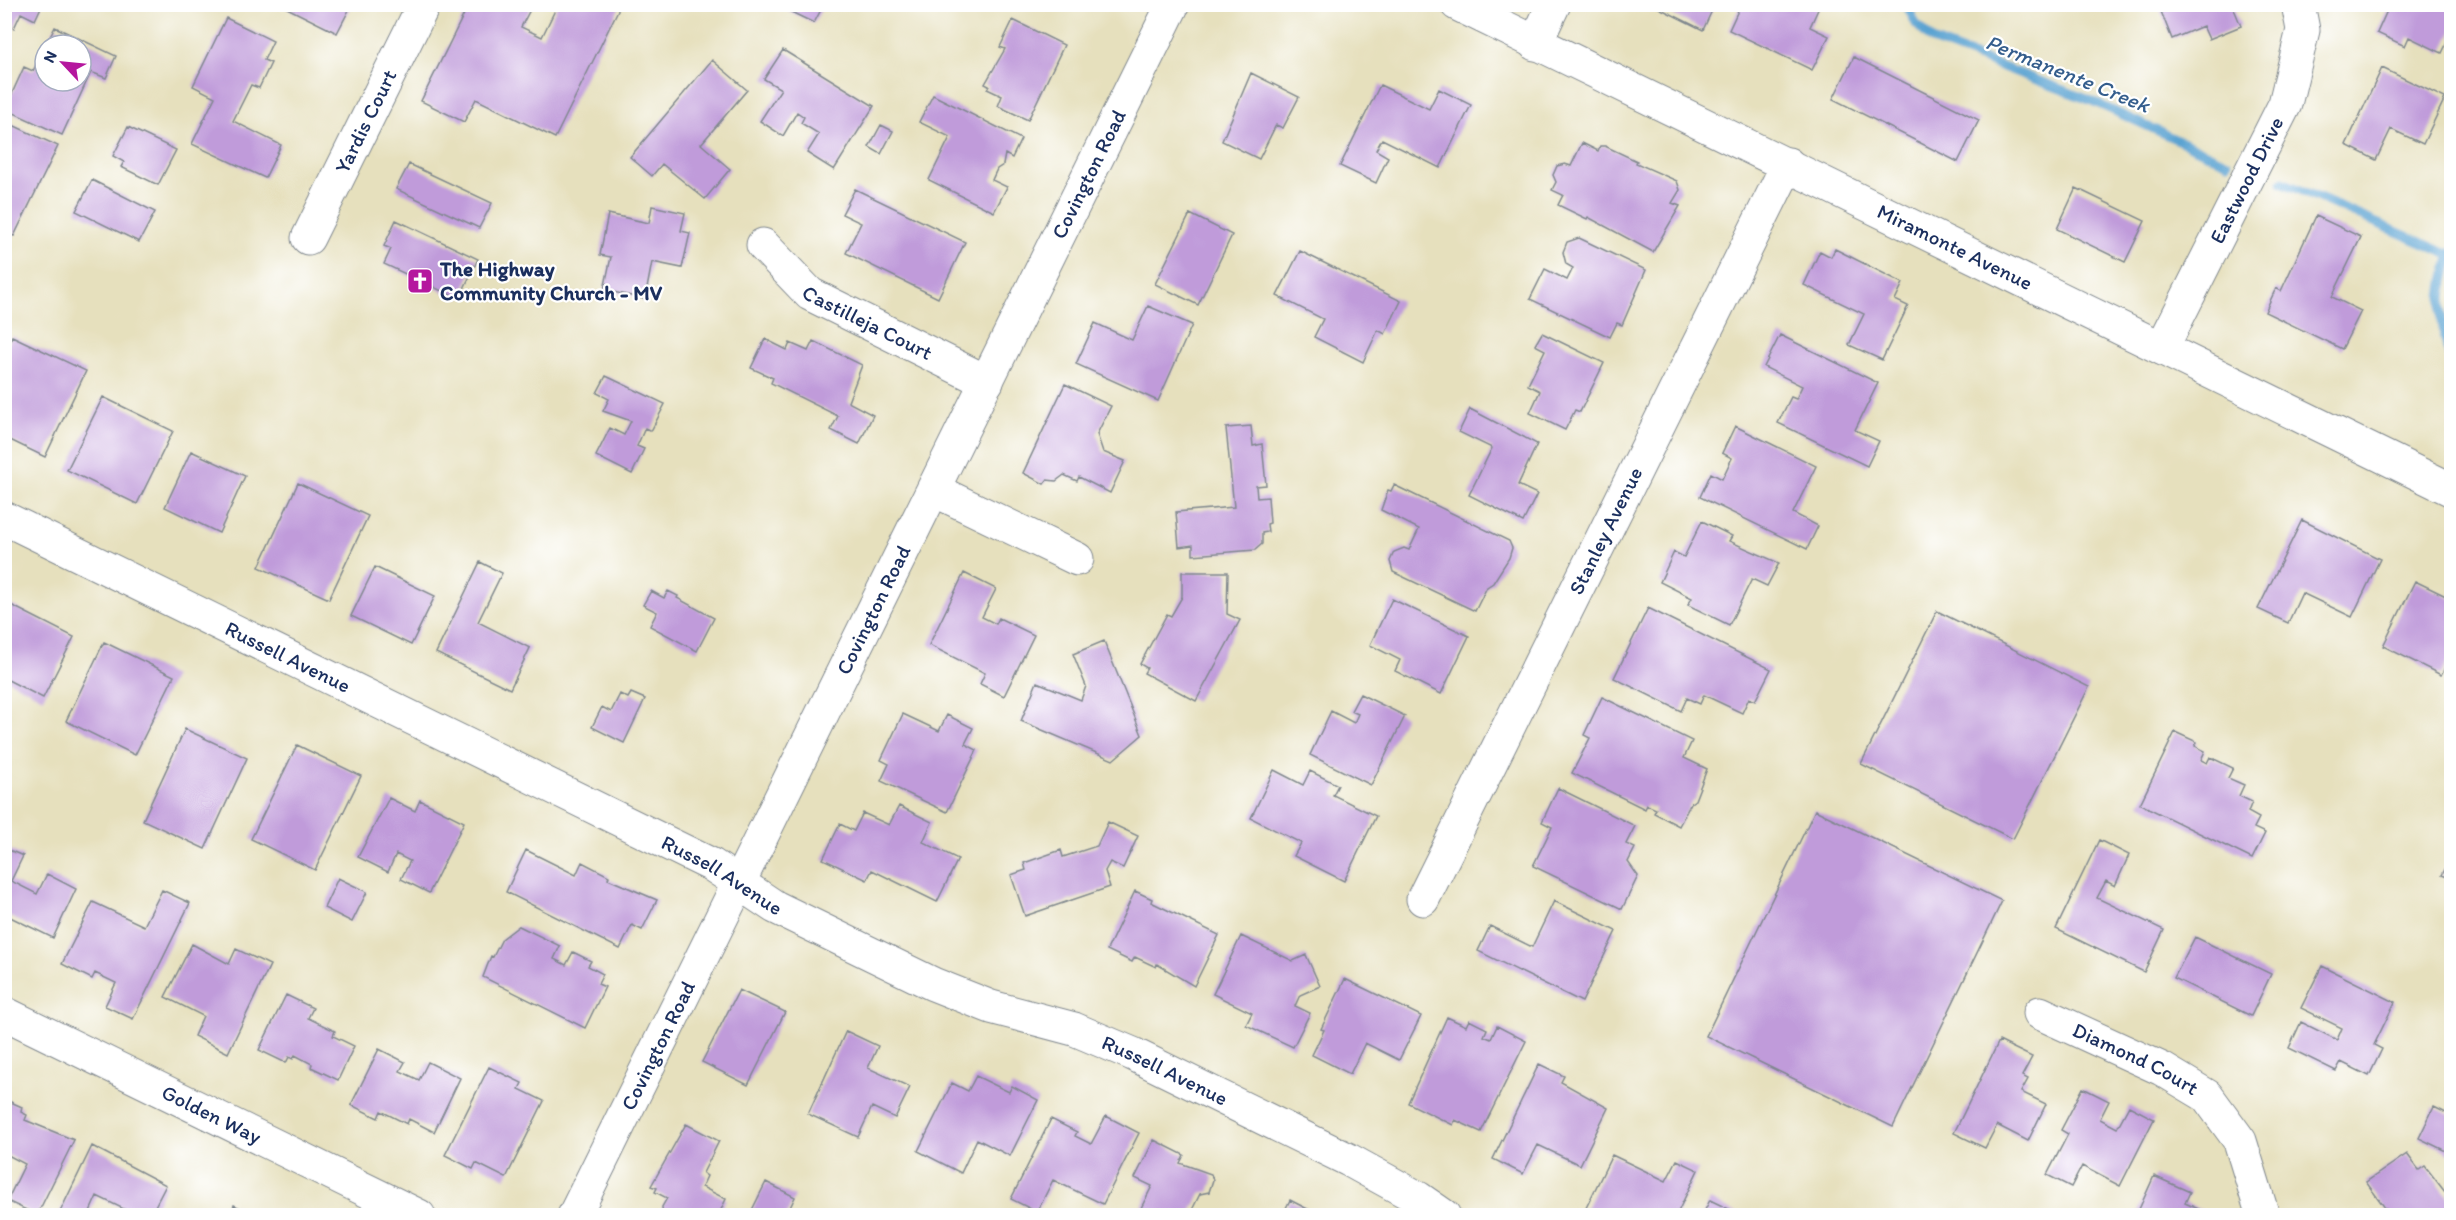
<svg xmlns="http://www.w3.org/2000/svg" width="2456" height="1220" viewBox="0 0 2456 1220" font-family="Itim,sans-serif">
	<rect width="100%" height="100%" fill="#fff"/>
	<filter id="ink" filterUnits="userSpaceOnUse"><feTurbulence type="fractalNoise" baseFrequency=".0167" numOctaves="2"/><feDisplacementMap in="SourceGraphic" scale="12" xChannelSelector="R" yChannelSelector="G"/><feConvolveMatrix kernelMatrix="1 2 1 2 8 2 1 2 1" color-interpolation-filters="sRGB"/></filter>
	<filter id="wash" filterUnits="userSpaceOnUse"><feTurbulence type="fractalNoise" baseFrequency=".008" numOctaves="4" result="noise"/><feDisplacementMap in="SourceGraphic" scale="24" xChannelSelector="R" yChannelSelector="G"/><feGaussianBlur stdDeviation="1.35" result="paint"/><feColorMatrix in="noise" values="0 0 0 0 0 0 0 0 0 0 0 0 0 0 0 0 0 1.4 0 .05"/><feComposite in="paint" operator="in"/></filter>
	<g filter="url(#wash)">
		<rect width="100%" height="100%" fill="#e6e0bd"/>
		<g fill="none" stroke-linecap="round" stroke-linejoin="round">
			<path stroke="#5aa3d1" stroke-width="9" d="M1906 4 1916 24 1932 40 2092 101 2228 163
				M2282 182 2450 255
				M2452 252C2439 289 2437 325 2452 361"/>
		</g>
		<g id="blocks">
			<path fill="#c09bda" d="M279 4H342L350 8 337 33Z
				M469 4H533L521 27 542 37 558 4H621L555 138 476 99 464 122 421 101Z
				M789 4H824L814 23 787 10Z
				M1651 4H1715L1703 30Z
				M1741 4 1820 5 1810 27 1829 36 1812 70 1729 30Z
				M2158 4H2232L2241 26 2209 39 2203 26 2172 39Z
				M2390 4H2404L2411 8 2413 4H2452V32L2442 53 2409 37 2405 46 2377 33Z
				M4 5H42L35 20 21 13 14 28 4 24Z
				M226 18 273 41 264 60 271 63 259 88 251 85 233 121 281 145 265 178 192 144 215 97 193 86Z
				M1013 20 1064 45 1028 120 998 106 1002 96 987 89 989 86 985 84 1005 49 1000 47Z
				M55 27 116 56 106 78 91 72 62 135 5 109 24 67 33 71 45 47V81H81V45H46Z
				M783 50 874 106 834 170 807 153 819 134 801 123 804 117 797 112 783 136 760 121 781 89 764 79Z
				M1854 57 1979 120 1958 162 1833 99Z
				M712 60 747 90 701 144 730 169 705 199 662 164 652 176 630 157Z
				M2382 68 2445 98 2423 144 2391 129 2376 160 2346 145Z
				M1251 73 1299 97 1283 128 1276 125 1259 159 1222 141Z
				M1380 85 1429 109 1439 89 1471 105 1440 168 1382 139 1376 150 1388 157 1376 183 1340 166Z
				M933 95 1021 139 1012 158 1005 154 1003 165 997 169 992 180 1007 187 994 212 929 180 950 137 919 122Z
				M4 121 58 146 14 236 4 232Z
				M881 125 893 131 881 154 869 147Z
				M128 127 176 150 158 185 121 167 124 162 113 156Z
				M1582 143 1598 151 1600 146H1605L1637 161 1636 163 1677 181 1680 190 1672 203 1680 206 1653 252 1588 217 1587 219 1558 205 1563 195 1552 190 1556 182 1553 175 1557 166 1565 164 1571 166Z
				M409 164 492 203 479 228 396 189Z
				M92 180 155 212 139 242 76 211Z
				M2076 188 2145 221 2125 262 2057 229Z
				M855 189 965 242 938 298 846 253 861 223 842 214Z
				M652 206 685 213 681 231 690 233 682 268 652 262 645 299 604 290 611 257 600 255 608 214 649 223Z
				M1190 214 1232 235 1198 305 1155 284Z
				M2316 216 2361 237 2332 297 2361 311 2342 349 2265 312 2276 288 2281 291Z
				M396 220 478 259 459 299 384 264 391 249 384 246Z
				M1579 238 1646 270 1622 325 1617 323 1610 337 1530 299 1545 269 1567 280 1573 268 1566 264 1563 252 1567 242Z
				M1835 249 1903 283 1895 300 1908 306 1882 360 1849 345 1864 314 1804 285 1820 251 1831 257Z
				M1300 251 1401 301 1385 334 1378 330 1363 362 1314 337 1323 319 1277 296Z
				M1148 306 1192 325 1158 401 1076 364 1095 323 1132 340Z
				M1542 333 1604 363 1580 412 1575 410 1565 430 1530 413 1540 391 1528 385 1545 350 1535 345Z
				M1780 335 1878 383 1855 430 1879 441 1867 466 1778 423 1791 397 1796 399 1802 386 1764 367Z
				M12 336 86 371 45 457 4 437V353Z
				M765 339 787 350 790 343 808 351 813 341 862 365 848 402 873 415 859 444 831 430 838 416 771 383 773 378 751 368Z
				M606 376 665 404 651 431 645 428 637 446 644 449 632 474 596 456 610 428 624 435 631 421 603 411 609 399 597 393Z
				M1065 384 1111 406 1097 434 1103 452 1125 461 1110 493 1079 477 1077 481 1064 475 1056 481 1047 480 1044 484 1023 473Z
				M103 397 173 431 137 504 67 470Z
				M1470 409 1537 444 1518 485 1537 494 1523 522 1469 495 1492 448 1459 432Z
				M1251 426 1253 446 1262 444 1266 485 1256 486 1257 498 1268 497 1270 523 1267 524 1268 532 1262 533V544L1255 550 1193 555V545L1179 547 1176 512 1234 507 1226 428Z
				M1735 426 1816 466 1793 513 1818 526 1807 549 1700 497 1711 473 1722 479 1732 458 1722 453Z
				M191 451 245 476 219 533 165 507Z
				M298 483 368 516 329 599 259 567Z
				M1394 485 1509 541 1512 548 1509 558 1493 583 1487 587 1475 611 1393 572 1390 561 1394 552 1404 548 1409 550 1419 529 1381 510 1388 490 1391 491Z
				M2302 520 2380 559 2352 617 2302 593 2288 623 2258 609Z
				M1702 521 1732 536 1729 541 1779 563 1767 586 1752 579 1729 625 1688 605 1692 598 1660 582 1674 552 1684 557Z
				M480 562 502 573 478 622 530 648 510 689 436 653Z
				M375 567 435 596 411 645 351 616Z
				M1182 572H1228L1227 614 1240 620 1196 701 1144 673 1147 668 1140 664 1167 614 1171 616 1182 597Z
				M964 573 996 589 982 617 996 624 999 618 1034 635 1004 696 980 684 985 673 929 645Z
				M2415 581 2452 599V654L2441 675 2383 646Z
				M651 591 664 598 668 591 678 596 677 598 714 618 697 651 650 626 657 612 643 605Z
				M1392 599 1469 636 1441 694 1395 671 1400 660 1370 645Z
				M9 604 74 637 43 698 4 678V612Z
				M1648 608 1771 669 1755 701 1749 698 1742 713 1704 695 1700 704 1687 698 1681 711 1614 678Z
				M1937 611 2089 687 2013 839 1861 764Z
				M1104 641 1142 735 1113 760 1021 721 1037 682 1081 700 1086 686 1073 654Z
				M104 642 174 676 135 755 66 721Z
				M631 693 645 699 624 743 592 727 602 707 611 712 620 694 628 698Z
				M1360 694 1405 716 1371 785 1310 755 1331 711 1354 723 1358 714 1351 711Z
				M1602 697 1692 741 1684 758 1707 769 1695 800 1691 803 1679 826 1654 813 1656 809 1647 805 1645 809 1572 773 1590 738 1584 735Z
				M903 714 939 731 947 715 973 728 965 744 977 750 947 812 881 781 889 764 881 760Z
				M185 729 247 758 205 849 143 820Z
				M2175 732 2197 742 2195 746 2205 751 2201 760 2207 763 2210 757 2233 768 2228 778 2244 785 2239 796 2252 802 2248 812 2259 818 2254 828 2265 833 2252 859 2140 804Z
				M297 745 361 776 315 870 251 839Z
				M1274 770 1303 785 1310 771 1338 785 1333 795 1376 816 1344 881 1294 856 1301 843 1251 818Z
				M1558 788 1635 826 1626 844 1635 848 1628 862 1638 876 1622 909 1533 866 1552 827 1542 822Z
				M389 798 415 811 420 800 464 822 429 893 401 879 410 861 396 854 388 872 358 857Z
				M899 806 932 822 923 842 958 859 937 902 872 870 867 880 823 859 840 824 854 831 863 813 889 825Z
				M1815 810 2002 901 1893 1127 1706 1036Z
				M1108 822 1138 836 1123 868 1110 862 1105 871 1110 887 1025 916 1011 875 1026 870 1024 863 1061 850 1063 857 1097 846Z
				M2099 840 2129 855 2115 886 2106 881 2097 898 2164 930 2144 972 2056 929Z
				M4 848 23 856 11 881 37 894 47 874 76 889 53 938 4 914Z
				M526 850 576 875 582 862 609 876 608 879 657 900 642 930 632 925 620 949 506 892Z
				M2452 856V879L2442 875Z
				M338 878 367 892 352 922 324 908Z
				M162 890 190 903 133 1019 105 1006 116 983 95 973 92 979 62 964 93 902 144 926Z
				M1135 891 1152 899 1151 902 1219 935 1194 986 1157 964 1156 967 1135 957 1132 962 1107 950Z
				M1554 901 1616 931 1582 1002 1478 951 1490 926 1532 947Z
				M519 926 560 946 554 959 566 965 573 952 591 961 588 966 603 974 598 984 605 987 585 1028 483 977 491 956 493 957 502 939Z
				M1241 936 1293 961 1306 955 1320 986 1300 995 1295 1006 1310 1013 1293 1047 1246 1025 1252 1013 1213 994Z
				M2195 937 2271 974 2251 1016 2174 978Z
				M192 944 229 964 236 949 270 965 228 1053 194 1036 203 1016 165 997Z
				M2322 966 2395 1002 2374 1045 2382 1049 2369 1076 2341 1062 2336 1071 2289 1048 2301 1022 2337 1040 2342 1028 2301 1008Z
				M1345 979 1421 1016 1399 1060 1365 1043 1350 1074 1312 1055 1324 1030 1321 1029Z
				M739 990 785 1012 748 1085 702 1062Z
				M286 995 313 1008 308 1018 335 1031 333 1036 354 1046 338 1080 311 1067 312 1064 295 1055 293 1059 289 1057 286 1063 259 1050Z
				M1447 1017 1466 1026 1469 1020 1487 1029 1484 1036 1491 1039 1497 1026 1526 1041 1481 1132 1455 1120 1453 1125 1408 1103Z
				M846 1031 878 1046 868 1068 910 1087 895 1118 872 1107 858 1137 808 1114Z
				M1999 1041 2032 1057 2022 1076 2028 1079 2021 1092 2046 1104 2028 1141 1997 1125 1985 1148 1954 1133Z
				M379 1049 405 1062 400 1071 419 1080 428 1062 460 1078 434 1132 409 1119 407 1124 381 1111 378 1118 351 1105Z
				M1539 1064 1564 1076 1561 1082 1608 1108 1580 1165 1538 1145 1523 1174 1493 1159Z
				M489 1067 522 1083 519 1089 544 1101 506 1178 476 1163 473 1169 445 1155Z
				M976 1076 1009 1092 1012 1086 1038 1100 1010 1156 977 1139 961 1173 918 1151 952 1083 968 1091Z
				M2083 1088 2109 1101 2100 1119 2117 1128 2129 1106 2154 1119 2120 1186 2082 1166 2071 1187 2047 1175 2068 1134 2061 1130Z
				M4 1099 22 1107 21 1112 27 1115 25 1120 74 1140 37 1215 7 1201 25 1164 4 1153Z
				M2434 1107 2452 1116V1154L2419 1138Z
				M1106 1116 1139 1133 1103 1204 1053 1180 1037 1212 1011 1199 1051 1119 1077 1132 1075 1136 1091 1144Z
				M686 1124 719 1141 703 1173 707 1176 702 1187 726 1199 718 1216H663L662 1207 667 1198 655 1192 657 1188 651 1186Z
				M1154 1140 1184 1155 1180 1163 1211 1174 1213 1180 1209 1192 1200 1194 1189 1216H1137L1152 1186 1135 1178Z
				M92 1146 166 1185 150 1216H120L124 1209 97 1196 88 1216H58Z
				M2407 1154 2419 1170 2425 1166 2452 1201V1216H2391L2366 1182Z
				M1612 1155 1666 1181 1677 1160 1698 1170 1676 1216 1583 1214Z
				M2154 1176 2190 1192 2185 1203 2214 1216H2136Z
				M766 1182 795 1197 786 1216H749Z
				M1290 1200 1321 1216H1282Z
				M1710 1200 1743 1216H1702Z
				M234 1205 256 1216H229Z"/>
		</g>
	</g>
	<g filter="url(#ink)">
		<use href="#blocks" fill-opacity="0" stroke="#80888e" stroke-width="1.5"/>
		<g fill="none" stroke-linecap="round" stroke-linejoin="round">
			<defs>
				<g id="minor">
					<path id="s1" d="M1457 4 2452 490"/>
					<path d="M1535 44 1554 4"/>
					<path id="s2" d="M308 238 424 4"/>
					<path id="s3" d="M763 245 810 294 987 382"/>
					<path id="s4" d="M2162 348 2285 104 2303 30 2298 4"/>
					<path d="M934 490 1077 559"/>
					<path id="s5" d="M4 518 712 865 775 907 933 984 991 1007 1074 1029 1133 1054 1349 1160 1418 1198 1444 1216"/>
					<path id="s6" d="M1423 899 1788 164"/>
					<path id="s7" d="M4 1013 419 1216"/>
					<path id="s8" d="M2040 1013 2162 1069 2207 1096 2240 1141 2263 1216"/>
					<path id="s9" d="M574 1216 1173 4"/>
				</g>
			</defs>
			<use href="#minor" stroke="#80888e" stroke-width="35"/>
			<use href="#minor" stroke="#fff" stroke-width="33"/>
		</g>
	</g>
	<defs>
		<symbol id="church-square" viewBox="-11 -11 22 22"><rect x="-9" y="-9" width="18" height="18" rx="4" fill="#b5179e" stroke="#fff"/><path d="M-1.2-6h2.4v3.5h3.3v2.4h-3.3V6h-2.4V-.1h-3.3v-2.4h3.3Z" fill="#fff"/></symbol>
	</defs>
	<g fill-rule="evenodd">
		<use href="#church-square" x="405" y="266" width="30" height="30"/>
	</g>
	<g text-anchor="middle" stroke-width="4.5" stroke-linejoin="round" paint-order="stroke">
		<g font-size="21" fill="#1b2f5e" stroke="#fff">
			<text dy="7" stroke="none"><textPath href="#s2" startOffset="130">Yardis Court</textPath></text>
			<text dy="7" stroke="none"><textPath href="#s9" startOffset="1162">Covington Road</textPath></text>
			<text dy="7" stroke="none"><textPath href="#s4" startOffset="188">Eastwood Drive</textPath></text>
			<text dy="7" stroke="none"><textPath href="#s1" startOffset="554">Miramonte Avenue</textPath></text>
			<text dy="7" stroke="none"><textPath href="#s3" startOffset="132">Castilleja Court</textPath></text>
			<text dy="7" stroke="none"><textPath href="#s6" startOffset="411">Stanley Avenue</textPath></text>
			<text dy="7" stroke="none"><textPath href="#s9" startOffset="676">Covington Road</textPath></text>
			<text dy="7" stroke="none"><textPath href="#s5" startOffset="316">Russell Avenue</textPath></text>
			<text dy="7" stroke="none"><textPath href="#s5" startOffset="802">Russell Avenue</textPath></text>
			<text dy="7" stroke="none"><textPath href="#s9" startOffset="190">Covington Road</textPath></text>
			<text dy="7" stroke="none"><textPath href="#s8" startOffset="106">Diamond Court</textPath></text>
			<text dy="7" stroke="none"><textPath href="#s5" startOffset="1288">Russell Avenue</textPath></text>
			<text dy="7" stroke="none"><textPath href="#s7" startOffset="231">Golden Way</textPath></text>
		</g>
		<g font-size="21" font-weight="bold" fill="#1b2f5e" stroke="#fff" text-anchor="start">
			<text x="440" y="276">The Highway<tspan x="440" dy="24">Community Church - MV</tspan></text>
		</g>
		<g font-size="22" font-style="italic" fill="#345d8c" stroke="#fff">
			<text transform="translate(2068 73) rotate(22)" y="8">Permanente Creek</text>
		</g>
	</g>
	<rect width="2456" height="1220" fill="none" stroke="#fff" stroke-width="24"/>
	<g transform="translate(63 63) rotate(296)"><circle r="28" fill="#ffffff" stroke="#a4acbf" stroke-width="1.5"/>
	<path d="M0-4.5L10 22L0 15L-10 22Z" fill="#b5179e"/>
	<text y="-9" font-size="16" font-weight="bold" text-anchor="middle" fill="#1b2f5e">N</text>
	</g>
</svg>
